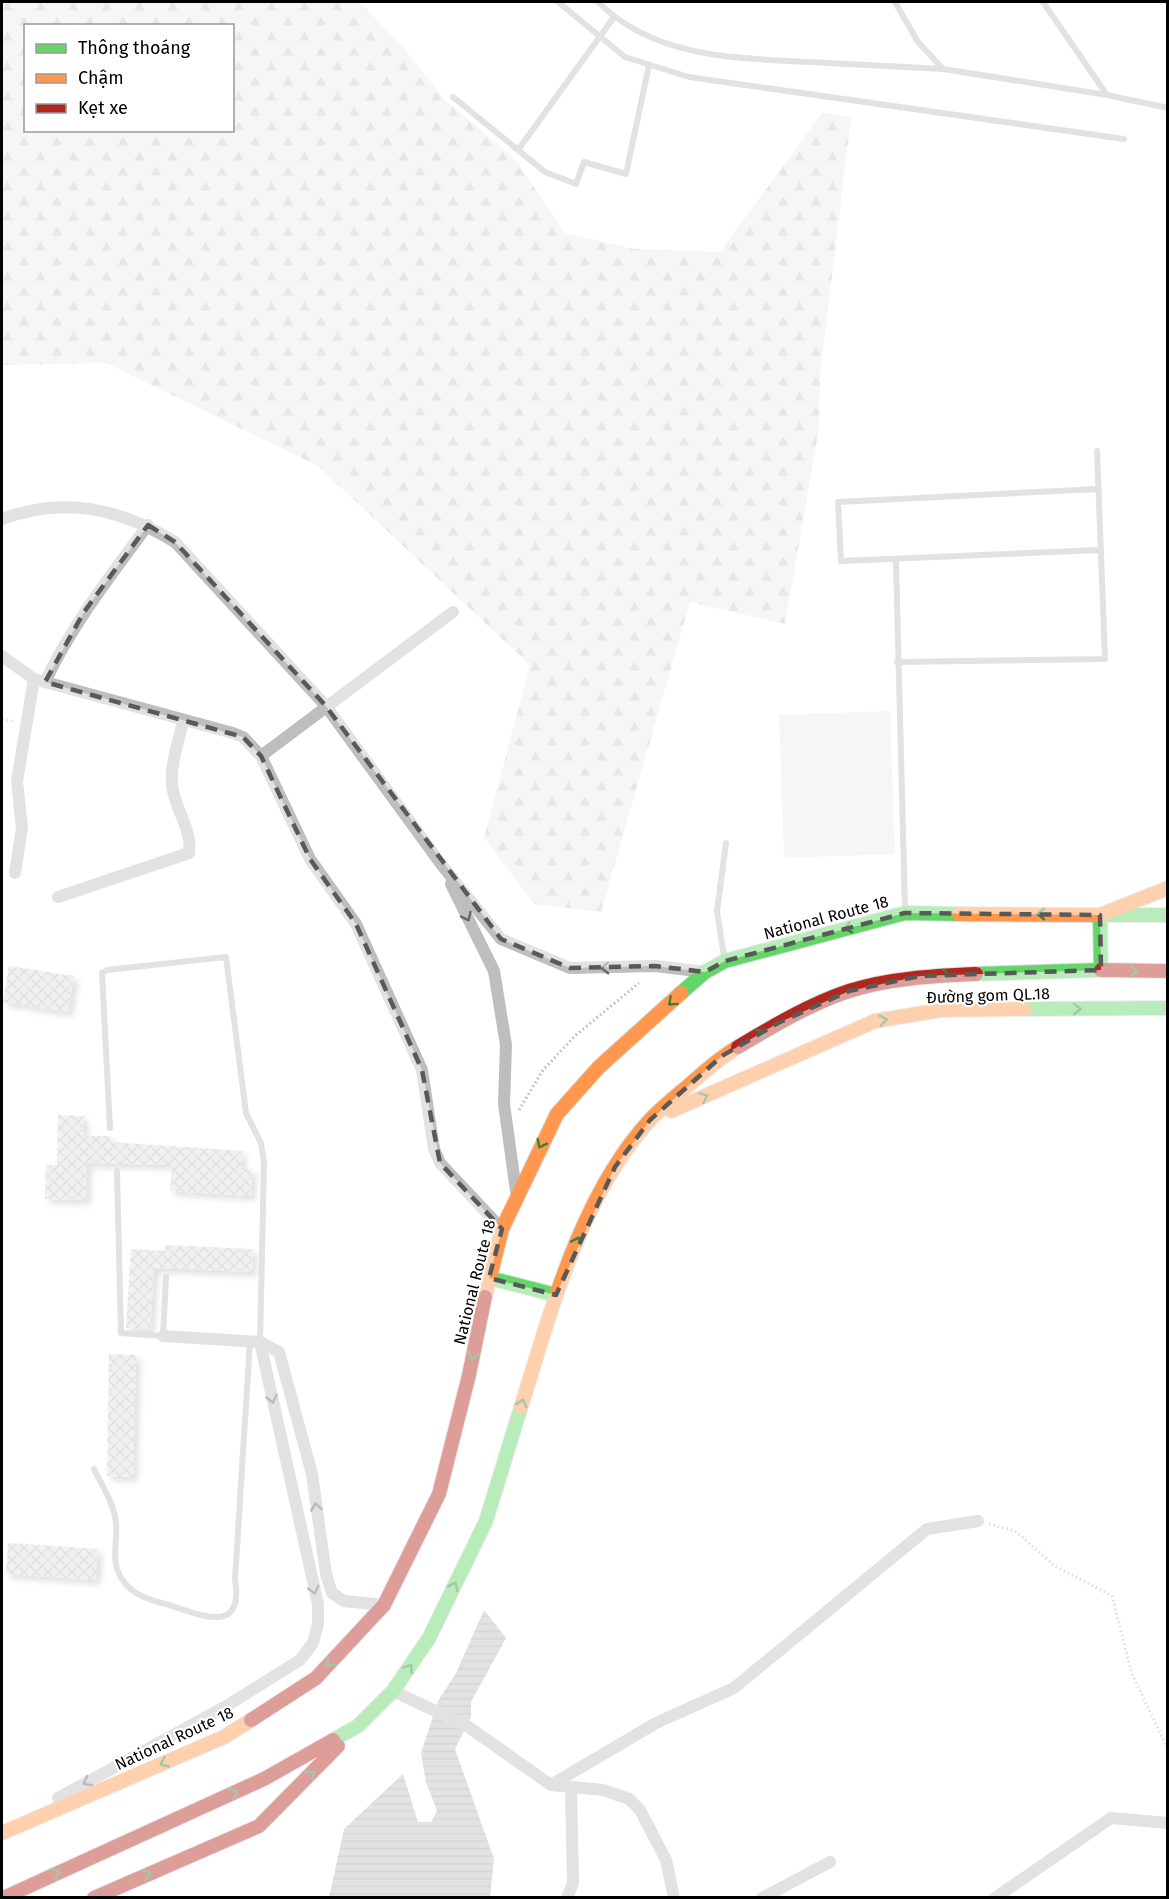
<svg xmlns="http://www.w3.org/2000/svg" width="1169" height="1899" viewBox="0 0 1169 1899" font-family="'Fira Sans',sans-serif">
	<defs>
		<pattern id="forest-firs" width="22" height="20" patternUnits="userSpaceOnUse" patternTransform="scale(1.5)"><rect width="22" height="20" fill="#ececec"/><path d="M5 1l3.5 6h-7zM16 11l3.5 6h-7z" fill="#c9c9c9"/></pattern>
		<pattern id="water-rules" width="6" height="5" patternUnits="userSpaceOnUse" patternTransform="scale(1.5)"><rect width="6" height="5" fill="#bfbfbf"/><path d="M0 2.5h6" fill="none" stroke="#a2a2a2"/></pattern>
		<pattern id="building-cross-hatch" width="8" height="8" patternUnits="userSpaceOnUse" patternTransform="scale(1.5)"><rect width="8" height="8" fill="#dfdfdf"/><path d="M0 0l8 8M0 8l8-8" fill="none" stroke="#bebebe"/></pattern>
		<filter id="shadow"><feDropShadow dx="4.5" dy="4.5" stdDeviation="3" flood-color="#0004"/></filter>
	</defs>
	<rect width="100%" height="100%" fill="#fff"/>
	<path fill="url(#forest-firs)" fill-rule="evenodd" d="M2 2H360L403 47 444 99 515 159 565 233 634 249 720 252 822 113 851 117 820 376 819 428 785 624 690 602 601 912 534 904 484 838 530 665 318 466 106 363 2 365ZM26 26H232V130H26Z"/>
	<path fill="#ececec" d="M890 711 895 854 784 858 779 715Z"/>
	<path fill="url(#water-rules)" d="M484 1610 506 1638 471 1702V1717L455 1749 494 1859 490 1897 329 1898 344 1829 403 1774 418 1822H431L437 1811 426 1782 421 1753 438 1701 456 1673Z"/>
	<path fill="url(#building-cross-hatch)" filter="url(#shadow)" d="M9 966 74 976 68 1012 3 1002Z
		M58 1115 84 1116 83 1136H110V1142L242 1151 241 1169H252L251 1196 170 1191 172 1165 87 1163 86 1200 45 1199 46 1165H57Z
		M165 1245 253 1249 252 1272 154 1268 150 1330 126 1328 131 1249 165 1251Z
		M109 1354 136 1355 133 1477 107 1476Z
		M8 1543 98 1549 96 1580 6 1574Z"/>
	<g fill="none" stroke-linecap="round" stroke-linejoin="round">
		<defs>
			<path id="fast" d="M1104 915H1168
				M976 974 1101 970 1100 915
				M681 993 705 972 725 961 905 913 959 914
				M1025 1009 1168 1008
				M489 1278 556 1295
				M333 1740 358 1726 393 1691 429 1638 486 1521 521 1407"/>
			<path id="slow" d="M959 914 1100 915 1168 888
				M671 1111 875 1021 941 1010 1025 1009
				M485 1297 502 1229 557 1114 599 1067 681 993
				M521 1407C551 1311 581 1195 650 1120 661 1108 675 1097 688 1086 704 1072 719 1058 738 1047
				M2 1833 224 1737 251 1720"/>
			<path id="jam" d="M1101 970 1168 971
				M738 1047C773 1026 810 1004 849 991 890 978 934 976 976 974
				M251 1720 316 1678 384 1605 439 1494 469 1375 485 1297
				M3 1898 264 1779 333 1740
				M94 1898 259 1826 338 1746"/>
		</defs>
		<use href="#fast" stroke="#dbdbdb" stroke-width="16"/>
		<use href="#slow" stroke="#dbdbdb" stroke-width="16"/>
		<use href="#jam" stroke="#dbdbdb" stroke-width="16"/>
		<path stroke="#b9b9b9" stroke-width="3" stroke-dasharray="1.5 3" stroke-linecap="butt" d="M2 719 13 721
			M519 1110 543 1070 576 1035 639 983
			M989 1524 1015 1531 1055 1566 1112 1596 1132 1674 1168 1749"/>
		<path stroke="#bebebe" stroke-width="6" d="M558 2 625 57 689 77 1124 139
			M598 2C654 58 735 58 809 62 854 64 898 67 943 69
			M895 2 918 42 943 69 1107 95 1168 108
			M1043 2 1107 95
			M453 97 545 172 576 184 584 162 626 174 649 65
			M518 150 614 17
			M1098 489 838 502 841 561 1100 550
			M896 561 905 910
			M897 662 1105 659 1097 451
			M724 957 717 911 726 843
			M110 1128 102 973 107 970 226 957 246 1113 261 1143 264 1163 260 1342
			M117 1171 121 1333 163 1336 166 1277
			M94 1469C102 1486 115 1505 116 1524 118 1546 109 1562 124 1582 135 1597 155 1601 172 1606 205 1617 244 1633 235 1579L250 1342"/>
		<path stroke="#bebebe" stroke-width="12" d="M2 519C64 496 119 508 175 542L325 705 441 864 501 939 570 968 655 966 705 972
			M2 656 34 679 233 733 243 737 261 756 310 859 356 924 422 1070 434 1149 440 1163 502 1229
			M45 682C72 625 110 576 148 525
			M261 756 453 612
			M15 873 22 828 17 781 34 679
			M451 884 494 971 506 1045 504 1104 516 1191
			M58 897 189 853C193 830 174 808 172 785 170 765 179 741 183 721
			M163 1336 260 1342 279 1352 312 1474 326 1574 332 1593 344 1601 384 1605
			M393 1691 467 1726 551 1785 603 1790 629 1799 640 1810 666 1860 674 1898
			M551 1785 656 1723 734 1688 927 1529 978 1521
			M58 1798 228 1705 300 1660 313 1643 318 1624V1604L260 1342
			M567 1898 573 1883 571 1789
			M762 1898 830 1862
			M995 1898 1111 1818 1168 1823"/>
		<use href="#fast" stroke="#63d668" stroke-width="14"/>
		<use href="#slow" stroke="#ff974d" stroke-width="14"/>
		<use href="#jam" stroke="#b3261e" stroke-width="14"/>
	</g>
	<defs><path id="oneway-chevron" d="M-2-3.5L2.5 0L-2 3.5" fill="none" stroke-width="1.6" stroke-linecap="round" stroke-linejoin="round" transform="scale(1.5)"/></defs>
	<g stroke="#3b803e">
		<use href="#oneway-chevron" transform="translate(1041 914) rotate(-180)"/>
		<use href="#oneway-chevron" transform="translate(848 928) rotate(165)"/>
		<use href="#oneway-chevron" transform="translate(1134 971) rotate(1)"/>
		<use href="#oneway-chevron" transform="translate(946 975) rotate(-1)"/>
		<use href="#oneway-chevron" transform="translate(672 1002) rotate(138)"/>
		<use href="#oneway-chevron" transform="translate(1077 1009)"/>
		<use href="#oneway-chevron" transform="translate(883 1020) rotate(-11)"/>
		<use href="#oneway-chevron" transform="translate(762 1033) rotate(-31)"/>
		<use href="#oneway-chevron" transform="translate(704 1097) rotate(-24)"/>
		<use href="#oneway-chevron" transform="translate(541 1144) rotate(117)"/>
		<use href="#oneway-chevron" transform="translate(577 1241) rotate(-66)"/>
		<use href="#oneway-chevron" transform="translate(473 1356) rotate(102)"/>
		<use href="#oneway-chevron" transform="translate(522 1403) rotate(-73)"/>
		<use href="#oneway-chevron" transform="translate(454 1586) rotate(-64)"/>
		<use href="#oneway-chevron" transform="translate(330 1663) rotate(133)"/>
		<use href="#oneway-chevron" transform="translate(409 1668) rotate(-56)"/>
		<use href="#oneway-chevron" transform="translate(164 1763) rotate(157)"/>
		<use href="#oneway-chevron" transform="translate(311 1774) rotate(-45)"/>
		<use href="#oneway-chevron" transform="translate(234 1793) rotate(-24)"/>
		<use href="#oneway-chevron" transform="translate(56 1873) rotate(-24)"/>
		<use href="#oneway-chevron" transform="translate(147 1874) rotate(-23)"/>
	</g>
	<g stroke="#686868">
		<use href="#oneway-chevron" transform="translate(467 917) rotate(64)"/>
		<use href="#oneway-chevron" transform="translate(605 968) rotate(179)"/>
		<use href="#oneway-chevron" transform="translate(272 1399) rotate(78)"/>
		<use href="#oneway-chevron" transform="translate(316 1507) rotate(-98)"/>
		<use href="#oneway-chevron" transform="translate(314 1590) rotate(74)"/>
		<use href="#oneway-chevron" transform="translate(87 1782) rotate(151)"/>
	</g>
	<path d="M0 0H1169V1899H0ZM148 525 175 542 325 705 501 939 570 968 655 966 705 972 725 961 905 913 1100 915 1101 970 920 976 849 991 778 1023 722 1056 650 1120 615 1167 556 1295 489 1278 502 1229 440 1163 422 1070 356 924 310 859 261 756 243 737 45 682 84 612Z" fill="#fff" fill-opacity=".55" fill-rule="evenodd"/>
	<path fill="none" stroke="#595959" stroke-width="4.5" stroke-dasharray="12 8" stroke-linejoin="round" d="M148 525 175 542 325 705 501 939 570 968 655 966 705 972 725 961 905 913 1100 915 1101 970 920 976 849 991 778 1023 722 1056 650 1120 615 1167 556 1295 489 1278 502 1229 440 1163 422 1070 356 924 310 859 261 756 243 737 45 682 84 612Z"/>
	<g text-anchor="middle" stroke-width="4.5" stroke-linejoin="round" paint-order="stroke">
		<g font-size="16" fill="#000" stroke="#fff">
			<text transform="translate(826 917) rotate(-15)" y="6">National Route 18</text>
			<text transform="translate(988 995) rotate(-2)" y="6">Đường gom QL.18</text>
			<text transform="translate(474 1282) rotate(-76)" y="6">National Route 18</text>
			<text transform="translate(174 1738) rotate(-25)" y="6">National Route 18</text>
		</g>
	</g>
	<rect width="1169" height="1899" fill="none" stroke="#000000" stroke-width="6"/>
	<rect x="24" y="24" width="210" height="108" fill="#ffffff" stroke="#999999" stroke-width="1.5"/>
	<rect x="36" y="44" width="30" height="9" fill="#63d668" stroke="#999999" stroke-width="1.5"/>
	<text x="78" y="54" font-size="18" fill="#000000">Thông thoáng</text>
	<rect x="36" y="74" width="30" height="9" fill="#ff974d" stroke="#999999" stroke-width="1.5"/>
	<text x="78" y="84" font-size="18" fill="#000000">Chậm</text>
	<rect x="36" y="104" width="30" height="9" fill="#b3261e" stroke="#999999" stroke-width="1.5"/>
	<text x="78" y="114" font-size="18" fill="#000000">Kẹt xe</text>
</svg>
